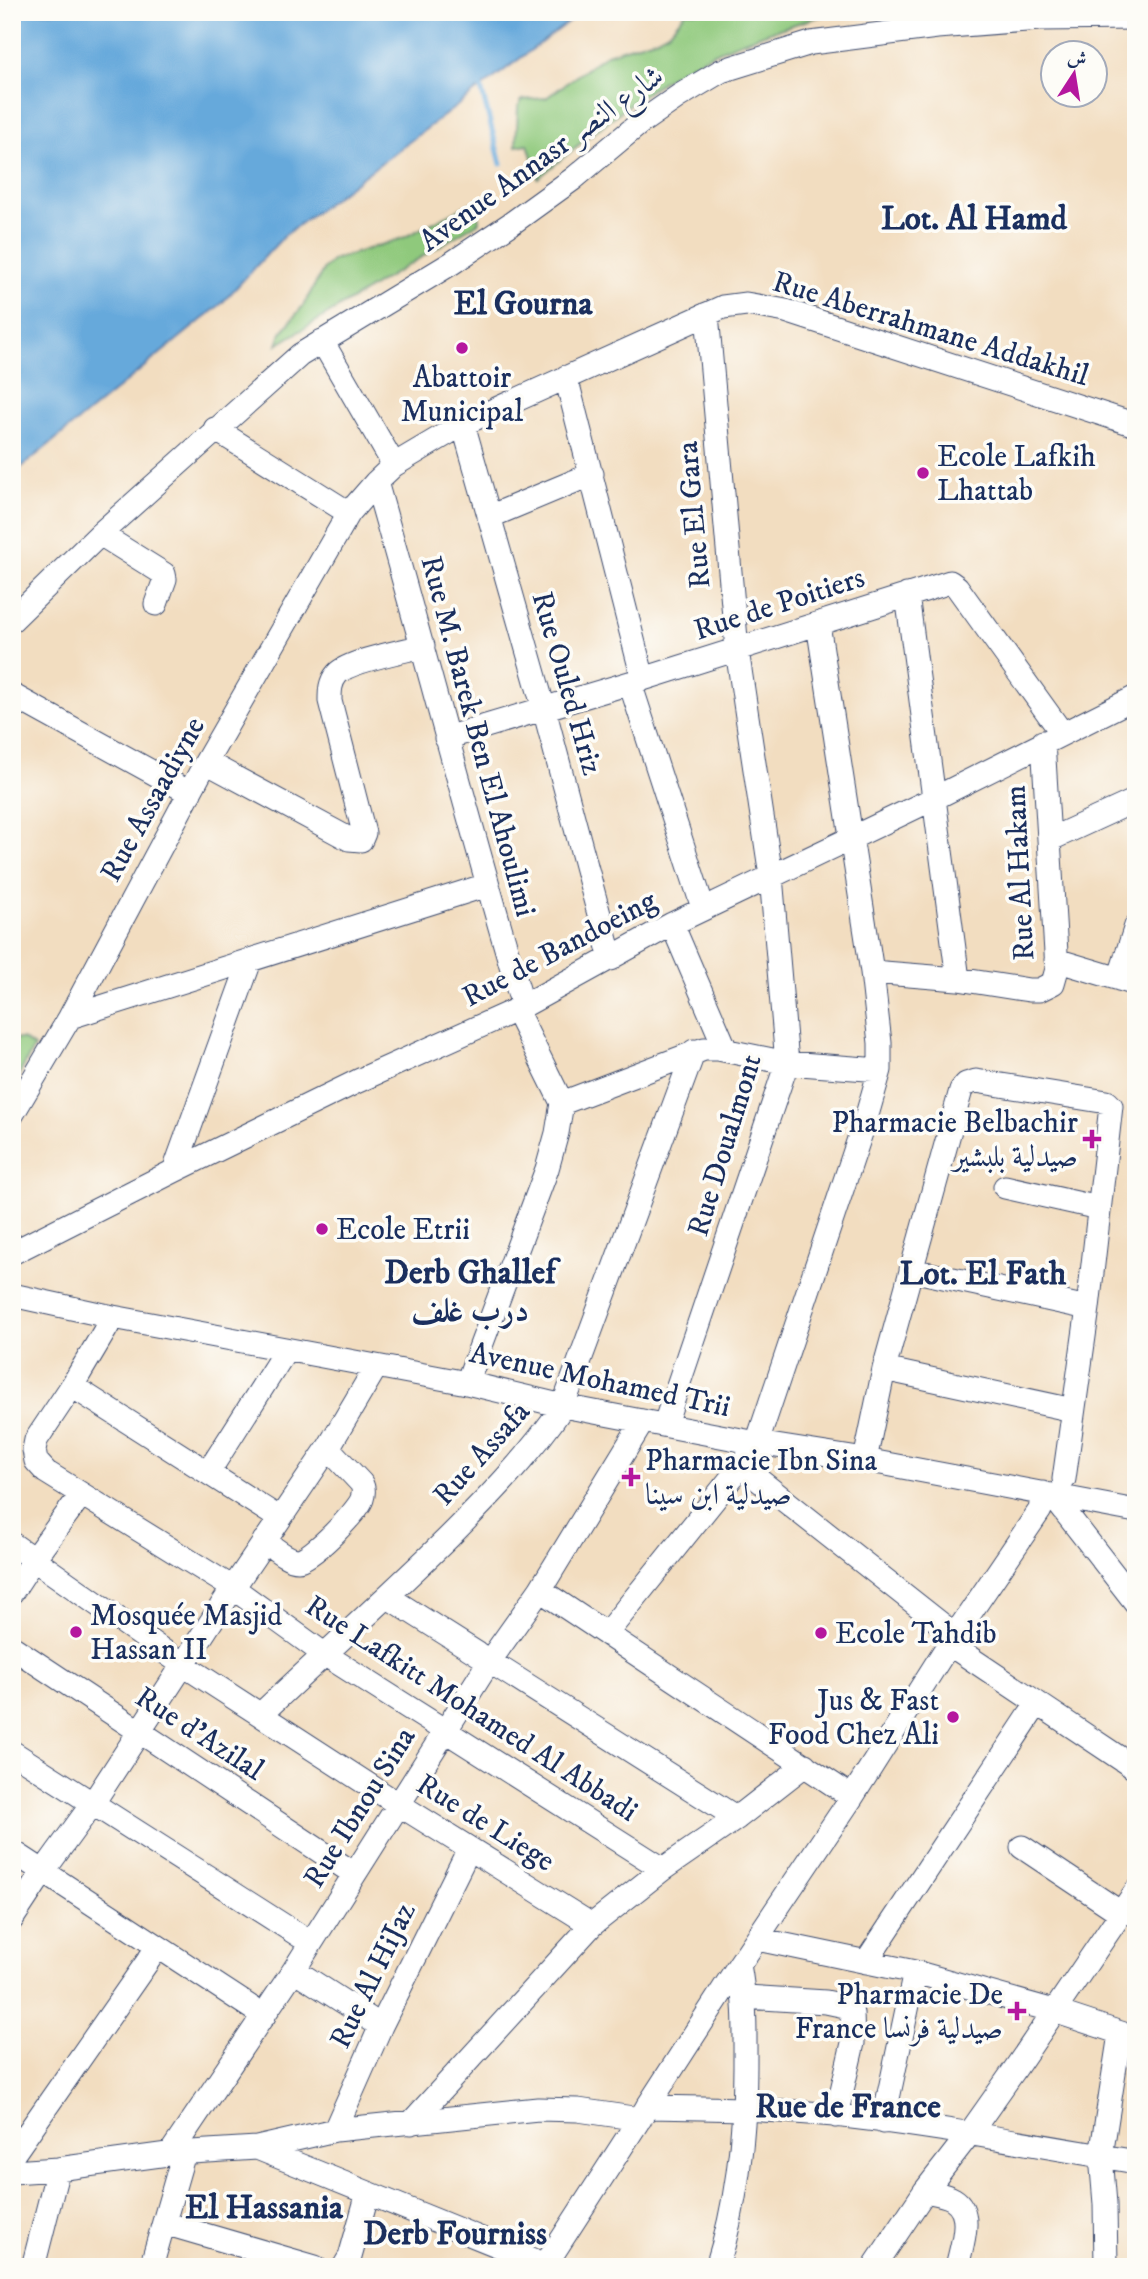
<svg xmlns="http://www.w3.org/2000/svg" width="1148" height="2279" viewBox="0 0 1148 2279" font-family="'IM FELL DW Pica',Amiri,serif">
	<rect width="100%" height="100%" fill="#fdfcf7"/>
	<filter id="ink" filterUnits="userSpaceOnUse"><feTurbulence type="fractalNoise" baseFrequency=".0143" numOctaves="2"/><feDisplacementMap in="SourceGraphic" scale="14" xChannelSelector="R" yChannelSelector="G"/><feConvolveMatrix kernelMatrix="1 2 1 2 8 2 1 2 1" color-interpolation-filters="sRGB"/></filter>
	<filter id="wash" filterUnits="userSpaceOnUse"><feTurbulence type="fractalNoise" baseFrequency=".00686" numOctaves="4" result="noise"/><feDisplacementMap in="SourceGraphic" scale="28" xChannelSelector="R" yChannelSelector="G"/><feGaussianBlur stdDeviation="1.57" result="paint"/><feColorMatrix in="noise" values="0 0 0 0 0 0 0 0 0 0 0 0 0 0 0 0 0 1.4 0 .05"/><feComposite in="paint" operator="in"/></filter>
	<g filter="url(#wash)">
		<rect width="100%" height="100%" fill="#f2ddc0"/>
		<path fill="#8fc97c" stroke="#557c6d" stroke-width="2" d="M686 12H835C792 25 749 37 708 56 645 86 592 135 538 178L528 144 516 146 518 107 522 100 546 98 607 54 657 38 670 31Z
			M477 200 479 222 277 345 281 333 303 306 323 270 333 260 403 238Z
			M12 1039H22L34 1047 12 1088Z"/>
		<path fill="#66a9db" stroke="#406c9c" stroke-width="2" d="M12 12H582L285 235 221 304 12 475Z"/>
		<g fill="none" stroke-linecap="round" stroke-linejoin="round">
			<path stroke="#66a9db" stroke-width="5" d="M481 88 501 164"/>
		</g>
	</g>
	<g filter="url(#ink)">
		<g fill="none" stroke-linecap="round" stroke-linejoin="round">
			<defs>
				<path id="minor" d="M322 341 394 465
					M566 377 643 679
					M463 424 544 709 611 959
					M215 429 349 513
					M376 482C426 656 471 832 523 1006
					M489 517 592 474
					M100 534 164 574 165 579 156 604
					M907 595 958 979
					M12 620 100 534 300 355 452 263 512 223 573 179 640 123 679 96 721 71 811 43 937 27 1040 19 1136 18
					M630 683 703 908
					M12 695 190 793
					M446 738 643 679 950 582 957 587 1062 733
					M206 762 349 839 361 840 364 833 330 701C330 691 330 682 337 674 348 661 404 651 423 646
					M1049 840 1136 800
					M672 924 726 1050
					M1056 960 1136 984
					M872 972 958 979 1029 990H1039L1053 983 1057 969 1043 742
					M1119 979 1136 926
					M70 1017 487 885
					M562 1103 704 1049H718L787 1063 880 1070
					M12 1115 70 1017 206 762 349 513 376 482 394 465 463 424 723 307 746 304 786 311 1136 425
					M174 1171 250 961
					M1005 1187 1099 1208
					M12 1253 174 1171 358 1081 516 1010 672 924 935 798 1136 697
					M911 1270 1088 1308
					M12 1295 113 1317 467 1383 563 1406 757 1443 865 1460 1136 1511
					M113 1317 72 1386 36 1440 34 1450 36 1461 46 1472 233 1588 324 1654 663 1869
					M884 1369 1073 1410
					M467 1383 547 1169 557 1133 562 1103 516 1010
					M72 1386 279 1518
					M665 1424 787 1063 771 876 737 650 707 314
					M865 1460 884 1369 961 1090 966 1084 976 1081 1107 1102 1111 1106 1088 1308 1064 1479
					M741 1466 955 1635
					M209 1471 286 1350
					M1052 1495 1136 1603
					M264 1541C273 1547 287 1560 298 1560 311 1560 358 1511 362 1499 364 1493 364 1488 361 1483L328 1448
					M12 1544 182 1664 398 1804 592 1925
					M540 1590 852 1797
					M12 1592 33 1560 81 1495
					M388 1597 737 1818
					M606 1634 741 1466 757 1443 867 1115 880 1070V1043L872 972 818 624
					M949 1644 1136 1769
					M12 1647 353 1873
					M261 1714C323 1655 387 1598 448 1538 490 1496 530 1455 563 1406L694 1051
					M12 1752 311 1943
					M1022 1847 1121 1913
					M12 1851 264 2016
					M12 1919 43 1872 93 1803 233 1588 328 1448 376 1367
					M757 1939 915 1972 1054 2011 1136 2038
					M866 1962 1037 1704
					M294 1970 381 2026
					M746 1997 826 2002 845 2006 852 2013 853 2043 836 2116
					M647 2107C710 2108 772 2109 834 2115 935 2126 1036 2145 1136 2162
					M883 2122 915 1972
					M411 2123 592 1925 663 1869 737 1818 805 1765
					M335 2130 381 2026 469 1849
					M257 2148 546 2265
					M170 2154 294 1970 489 1662 540 1590 643 1421
					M12 2156 157 1948
					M12 2172 58 2169 175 2153 257 2148 335 2130 538 2109 578 2110 640 2119
					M925 2191C933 2193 945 2194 953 2199 975 2212 961 2247 957 2267
					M164 2223 315 2267
					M33 2267 58 2169
					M151 2267 184 2153
					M344 2267 350 2257 368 2193
					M544 2267 739 1965 852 1797 949 1644 1040 1510 1043 1493
					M717 2267C738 2201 745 2135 745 2066 745 2030 746 2001 739 1965
					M874 2267 925 2191 970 2133 1013 2072 1136 1891
					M1106 2267 1105 2204 1101 2156 1120 2034"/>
			</defs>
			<use href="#minor" stroke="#3b496d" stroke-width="25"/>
			<use href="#minor" stroke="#fff" stroke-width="23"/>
		</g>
	</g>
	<g fill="#b5179e" stroke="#fdfcf7" stroke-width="2.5">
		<circle cx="462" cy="348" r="7"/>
		<circle cx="923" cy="473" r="7"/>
		<path d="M1088.5 1128.5h7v7h7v7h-7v7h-7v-7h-7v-7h7z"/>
		<circle cx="322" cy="1229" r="7"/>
		<path d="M627.5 1466.5h7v7h7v7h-7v7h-7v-7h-7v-7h7z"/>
		<circle cx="76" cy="1632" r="7"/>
		<circle cx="821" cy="1633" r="7"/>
		<circle cx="953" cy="1717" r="7"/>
		<path d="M1013.5 2000.5h7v7h7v7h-7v7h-7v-7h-7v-7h7z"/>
	</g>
	<g text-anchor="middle" stroke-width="7" stroke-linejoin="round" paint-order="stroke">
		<g font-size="30" fill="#1b2f5e" stroke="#fdfcf7">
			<text transform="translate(541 158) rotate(-36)" y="10">Avenue Annasr شارع النصر</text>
			<text transform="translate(931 328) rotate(17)" y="10">Rue Aberrahmane Addakhil</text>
			<text transform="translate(693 515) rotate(-95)" y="10">Rue El Gara</text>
			<text transform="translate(779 603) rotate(-18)" y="10">Rue de Poitiers</text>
			<text transform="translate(568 683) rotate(74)" y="10">Rue Ouled Hriz</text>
			<text transform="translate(479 736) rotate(75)" y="10">Rue M. Barek Ben El Ahoulimi</text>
			<text transform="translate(152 799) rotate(-61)" y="10">Rue Assaadiyne</text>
			<text transform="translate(1019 873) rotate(-93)" y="10">Rue Al Hakam</text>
			<text transform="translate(559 948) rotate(-28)" y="10">Rue de Bandoeing</text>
			<text transform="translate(724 1145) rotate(-73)" y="10">Rue Doualmont</text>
			<text transform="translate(600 1379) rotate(12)" y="10">Avenue Mohamed Trii</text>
			<text transform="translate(481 1453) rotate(-48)" y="10">Rue Assafa</text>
			<text transform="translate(472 1708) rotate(33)" y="10">Rue Lafkitt Mohamed Al Abbadi</text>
			<text transform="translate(200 1733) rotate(33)" y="10">Rue d'Azilal</text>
			<text transform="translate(359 1807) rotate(-58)" y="10">Rue Ibnou Sina</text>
			<text transform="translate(486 1822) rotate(32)" y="10">Rue de Liege</text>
			<text transform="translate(372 1975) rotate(-64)" y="10">Rue Al HiJaz</text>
		</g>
		<g font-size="30" fill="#1b2f5e" stroke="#fdfcf7" text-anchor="start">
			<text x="462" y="387" text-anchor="middle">Abattoir<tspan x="462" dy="34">Municipal</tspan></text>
			<text x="937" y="466">Ecole Lafkih<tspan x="937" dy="34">Lhattab</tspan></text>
			<text x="1078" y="1132" text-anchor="end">Pharmacie Belbachir<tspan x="1078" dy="34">صيدلية بلبشير</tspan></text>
			<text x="336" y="1239">Ecole Etrii</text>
			<text x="645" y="1470">Pharmacie Ibn Sina<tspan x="645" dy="34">صيدلية ابن سينا</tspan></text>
			<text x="90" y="1625">Mosquée Masjid<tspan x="90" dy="34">Hassan II</tspan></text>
			<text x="835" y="1643">Ecole Tahdib</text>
			<text x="939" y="1710" text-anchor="end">Jus &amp; Fast<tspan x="939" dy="34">Food Chez Ali</tspan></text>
			<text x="1003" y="2004" text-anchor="end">Pharmacie De<tspan x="1003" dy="34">France صيدلية فرنسا</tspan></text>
		</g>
		<g font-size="33" font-weight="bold" fill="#1b2f5e" stroke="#fdfcf7">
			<text x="974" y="229">Lot. Al Hamd</text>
			<text x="523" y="314">El Gourna</text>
			<text x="470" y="1283">Derb Ghallef<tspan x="470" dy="38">درب غلف</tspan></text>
			<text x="983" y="1284">Lot. El Fath</text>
			<text x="848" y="2117">Rue de France</text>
			<text x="264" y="2218">El Hassania</text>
			<text x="455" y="2244">Derb Fourniss</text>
		</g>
	</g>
	<rect width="1148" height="2279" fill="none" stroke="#fdfcf7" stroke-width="42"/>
	<g transform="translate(1074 74) rotate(12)"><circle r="33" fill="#fdfcf7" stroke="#a3aaba" stroke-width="2"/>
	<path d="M0-5L12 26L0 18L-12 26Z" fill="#b5179e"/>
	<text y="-10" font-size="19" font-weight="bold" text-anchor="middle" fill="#1b2f5e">ش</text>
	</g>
</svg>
